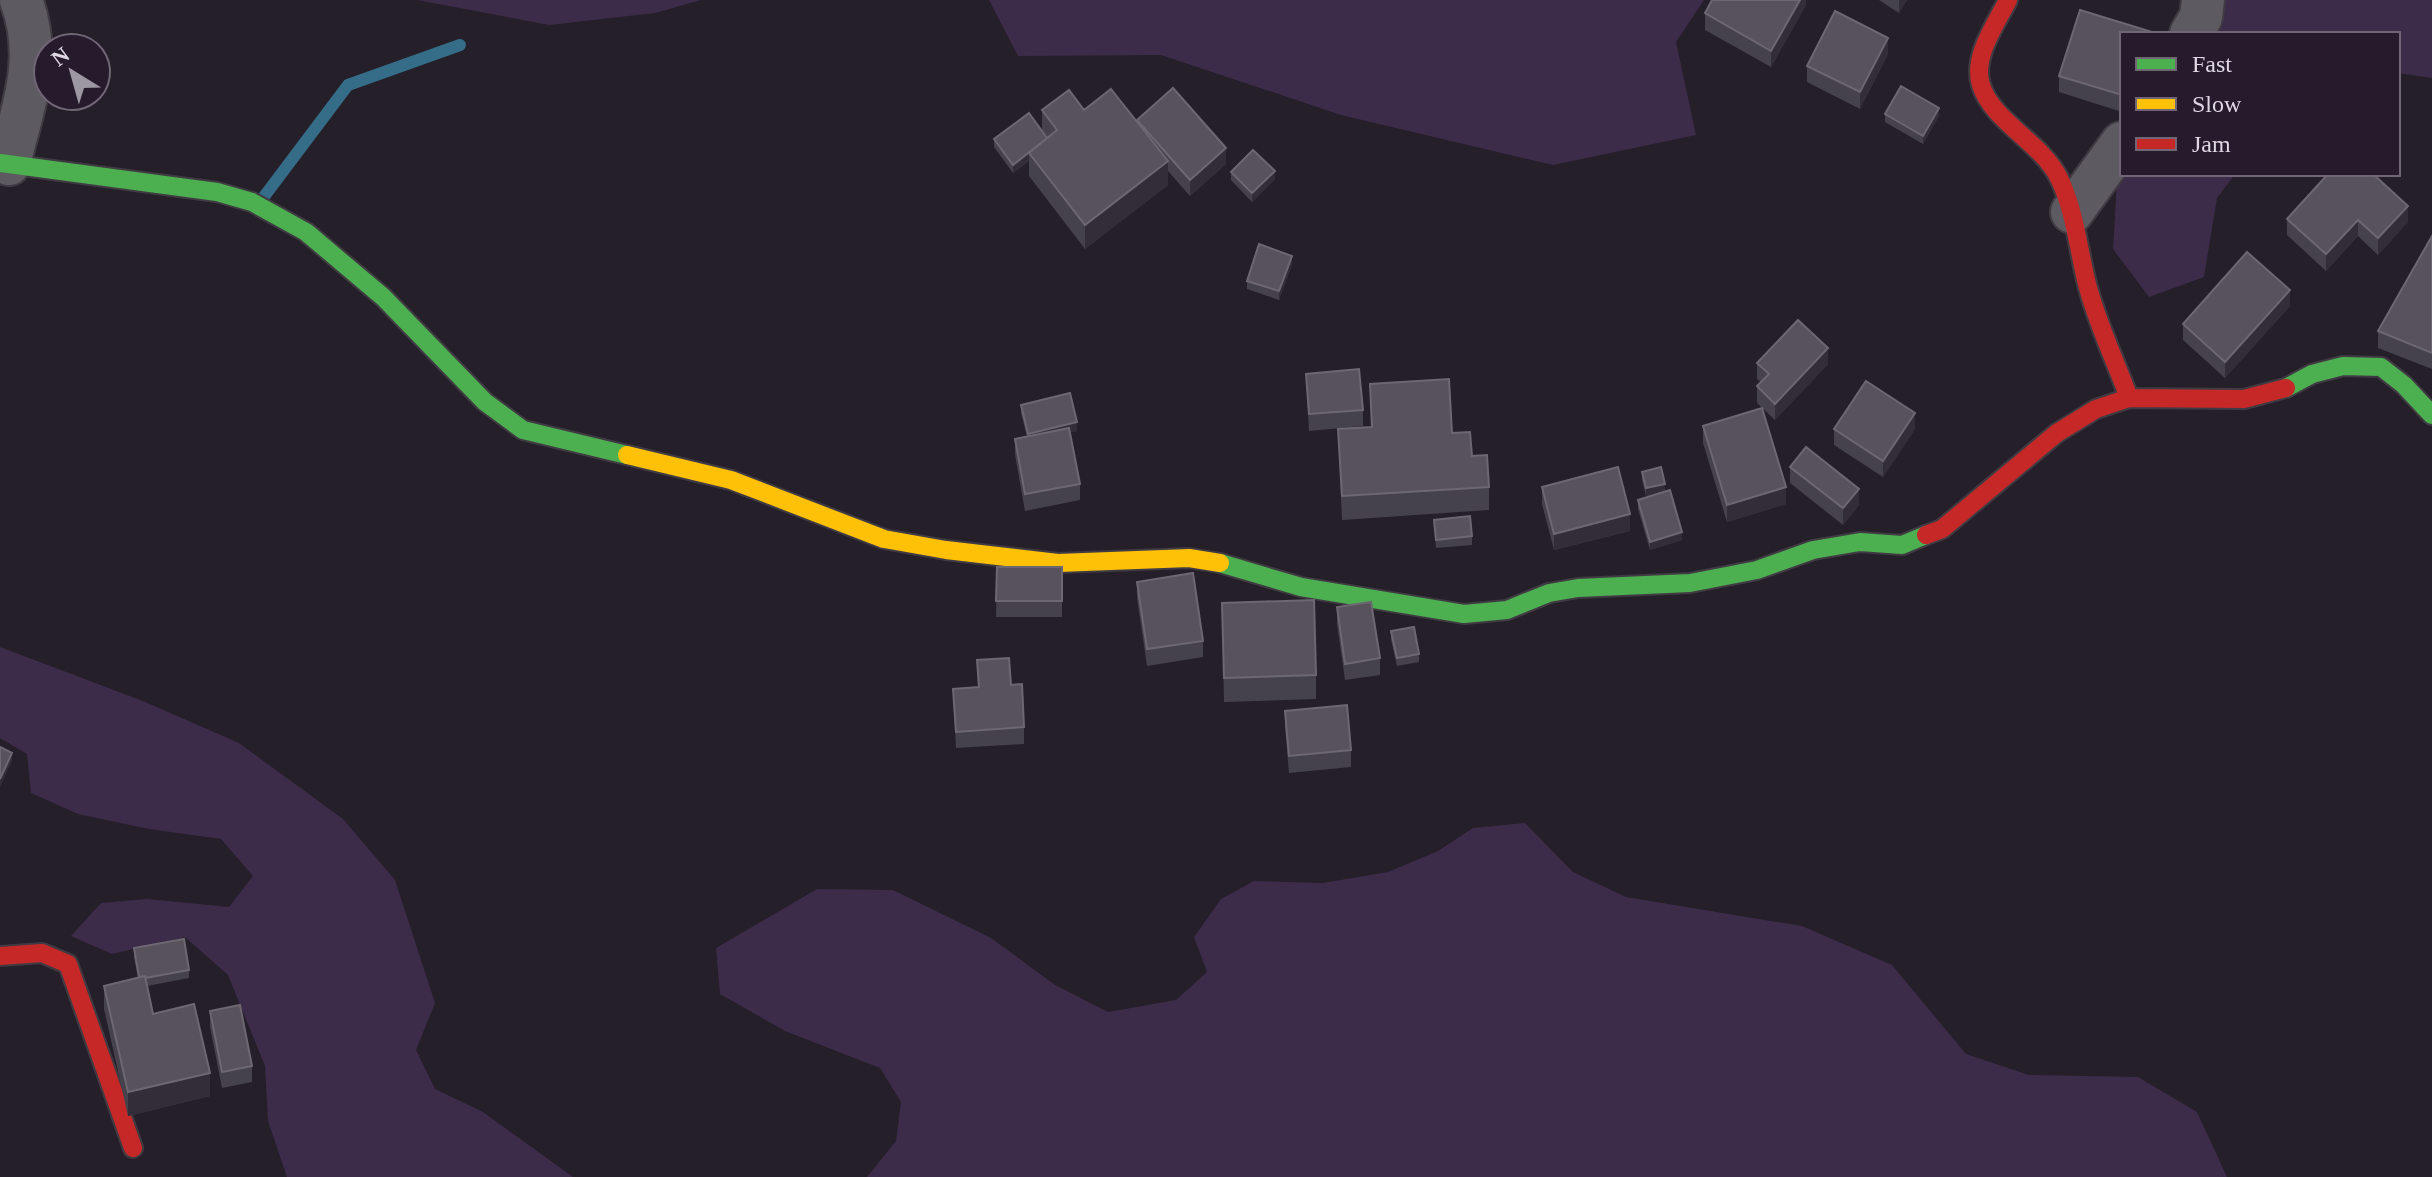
<svg xmlns="http://www.w3.org/2000/svg" width="2432" height="1177" viewBox="0 0 2432 1177" font-family="Georgia,serif">
	<rect width="100%" height="100%" fill="#251f29"/>
	<path fill="#3d2b4a" d="M417 0H701L655 13 549 25Z
		M989 0H1704L1676 42 1696 135 1553 165 1341 115 1161 55 1018 56Z
		M2222 0H2432V78L2398 73V34H2209Z
		M2123 174H2235L2217 198 2204 277 2149 297 2113 249 2117 182Z
		M0 647 143 701 239 743 343 819 395 880 435 1003 416 1050 435 1089 483 1112 573 1177H287L268 1121 265 1066 228 975 185 937 112 954 71 936 101 903 147 899 229 907 253 876 221 839 149 829 78 814 31 793 27 754 0 738Z
		M1525 823 1573 872 1626 897 1802 926 1892 965 1966 1054 2029 1075 2138 1077 2197 1112 2227 1177H867L896 1141 901 1102 880 1068 785 1031 720 994 716 948 817 889 893 890 991 938 1055 985 1108 1012 1176 1000 1207 972 1194 937 1221 899 1254 881 1323 883 1388 872 1438 851 1473 828Z"/>
	<g fill="none" stroke-linecap="round" stroke-linejoin="round">
		<path stroke="#356c87" stroke-width="12" d="M263 198 348 85 460 45"/>
		<defs>
			<path id="street" d="M2191 34 2201 17 2203 0
				M9 164C23 106 43 58 21 0
				M2072 212 2122 143"/>
			<path id="fast" d="M0 163 217 192 252 202 306 232 383 297 485 402 523 430 627 455
				M2286 388 2312 374 2343 366 2381 367 2404 385 2432 415
				M1220 563 1301 587 1464 614 1507 610 1549 593 1578 588 1690 583 1757 570 1813 550 1860 542 1902 545 1926 535"/>
			<path id="slow" d="M627 455 731 480 884 539 946 550 1058 563 1189 558 1220 563"/>
			<path id="jam" d="M2008 0C1996 24 1972 57 1981 85 1992 121 2041 142 2059 178 2075 211 2078 248 2087 284 2097 323 2115 360 2129 398
				M1926 535 1942 529 2057 433 2096 409 2129 398 2244 399 2286 388
				M0 956 42 953 68 964 133 1148"/>
		</defs>
		<use href="#street" stroke="#403b43" stroke-width="46"/>
		<use href="#fast" stroke="#403b43" stroke-width="22"/>
		<use href="#slow" stroke="#403b43" stroke-width="22"/>
		<use href="#jam" stroke="#403b43" stroke-width="22"/>
		<use href="#street" stroke="#5e5a62" stroke-width="42"/>
		<use href="#fast" stroke="#4caf50" stroke-width="18"/>
		<use href="#slow" stroke="#ffc107" stroke-width="18"/>
		<use href="#jam" stroke="#c62828" stroke-width="18"/>
	</g>
	<path fill="#46424b" d="M1806 0V5L1771 67 1705 30V13Z
		M1879 0H1907L1899 13Z
		M2122 34V112L2059 92V76Z
		M1888 54 1860 109 1807 82V66Z
		M1042 110H1084L1137 122V120L1226 164 1190 196 1168 171V185L1085 249 1029 176V161L1013 173 994 147V139L1042 132Z
		M1885 114 1939 116 1923 144 1885 122Z
		M1231 172 1275 179 1252 202 1231 180Z
		M2408 206V222L2378 255 2358 236 2326 271 2287 235V219Z
		M2432 236V369L2378 348V331Z
		M1292 264 1279 300 1247 289V281Z
		M2290 306 2225 378 2183 340V324Z
		M1757 363 1828 364 1775 420 1757 403V386L1761 382 1757 379Z
		M1306 374 1363 410V426L1309 431Z
		M1370 384 1452 433 1472 456 1489 487V510L1342 520 1338 429 1371 427Z
		M1021 405 1077 431 1070 432 1080 484V500L1025 511 1015 455V439L1027 437 1021 413Z
		M1703 426 1786 504 1727 522 1703 443Z
		M1834 429H1915L1883 477 1834 445Z
		M1790 467 1859 505 1843 525 1790 483Z
		M1642 472 1665 492 1682 540 1650 550 1638 509V500L1664 492 1646 496 1642 480Z
		M1542 487 1630 531 1554 550 1542 504Z
		M1434 520 1472 536V545L1436 548Z
		M997 567H1062V617H996Z
		M1137 582 1203 641V657L1147 666 1137 598Z
		M1222 603 1316 675V699L1224 702Z
		M1337 607 1380 658V675L1345 680 1337 624Z
		M1391 631 1419 654V662L1397 666 1391 640Z
		M977 660 1011 685 1024 727V744L956 748 953 689 978 687Z
		M1285 711 1351 750V767L1289 773 1285 727Z
		M134 948 189 970V978L147 986 153 1014 210 1096 128 1116 104 1009V986L138 978 134 957Z
		M210 1011 252 1066V1082L222 1088 210 1027Z"/>
	<path fill="#322d37" d="M1800 0H1806V5L1771 67V51Z
		M1899 0H1907L1899 13Z
		M1888 38V54L1860 109V92Z
		M1939 108V116L1923 144V136Z
		M1226 148V164L1190 196V180Z
		M1029 153V161L1013 173V165Z
		M1168 161V185L1085 249V225Z
		M1275 171V179L1252 202V193Z
		M2408 206V222L2378 255V238Z
		M2358 220V236L2326 271V254Z
		M1292 256V264L1279 300V291Z
		M2290 290V306L2225 378V362Z
		M1828 348V364L1775 420V404Z
		M1915 413V429L1883 477V461Z
		M1077 422V431L1028 442V434Z
		M1665 484V492L1646 496V488Z
		M1786 487V504L1727 522V505Z
		M1859 489V505L1843 525V508Z
		M1630 514V531L1554 550V534Z
		M1682 532V540L1650 550V542Z
		M12 753V761L0 787V779Z
		M210 1073V1096L128 1116V1092Z"/>
	<path fill="#57525c" stroke="#6c6771" stroke-width="2" d="M1712 0H1800L1771 51 1705 13Z
		M2080 10 2152 32V34H2122V95L2059 76Z
		M1835 11 1888 38 1860 92 1807 66Z
		M1901 86 1939 108 1923 136 1885 114Z
		M1173 88 1226 148 1190 180 1137 120Z
		M1111 89 1168 161 1085 225 1029 153 1057 130 1042 110 1069 90 1084 110Z
		M1029 113 1047 138 1013 165 994 139Z
		M1253 150 1275 171 1252 193 1231 172Z
		M2328 174H2373L2408 206 2378 238 2358 220 2326 254 2287 219Z
		M2432 236V353L2378 331Z
		M1259 244 1292 256 1279 291 1247 281Z
		M2247 252 2290 290 2225 362 2183 324Z
		M1798 320 1828 348 1775 404 1757 386 1769 374 1757 363Z
		M1359 369 1363 410 1309 414 1306 374Z
		M1449 379 1452 433 1470 432 1472 456 1487 455 1489 487 1342 496 1338 429 1372 427 1370 384Z
		M1866 381 1915 413 1883 461 1834 429Z
		M1070 393 1077 422 1028 434 1021 405Z
		M1762 408 1786 487 1727 505 1703 426Z
		M1069 428 1080 484 1025 494 1015 439Z
		M1806 447 1859 489 1843 508 1790 467Z
		M1618 467 1630 514 1554 534 1542 487Z
		M1661 467 1665 484 1646 488 1642 472Z
		M1670 490 1682 532 1650 542 1638 500Z
		M1470 516 1472 536 1436 540 1434 520Z
		M997 567H1062V601H996Z
		M1193 573 1203 641 1147 649 1137 582Z
		M1314 600 1316 675 1224 678 1222 603Z
		M1371 602 1380 658 1345 664 1337 607Z
		M1414 627 1419 654 1397 658 1391 631Z
		M1009 658 1011 685 1022 684 1024 727 956 732 953 689 979 687 977 660Z
		M1347 705 1351 750 1289 756 1285 711Z
		M0 747 12 753 0 779Z
		M184 939 189 970 145 978V976L139 977 134 948Z
		M145 976 153 1014 194 1004 210 1073 128 1092 104 986Z
		M240 1005 252 1066 222 1072 210 1011Z"/>
	<rect x="2120" y="32" width="280" height="144" fill="#261b2d" stroke="#706676" stroke-width="2"/>
	<rect x="2136" y="58" width="40" height="12" fill="#4caf50" stroke="#706676" stroke-width="2"/>
	<text x="2192" y="72" font-size="24" fill="#ded7e4">Fast</text>
	<rect x="2136" y="98" width="40" height="12" fill="#ffc107" stroke="#706676" stroke-width="2"/>
	<text x="2192" y="112" font-size="24" fill="#ded7e4">Slow</text>
	<rect x="2136" y="138" width="40" height="12" fill="#c62828" stroke="#706676" stroke-width="2"/>
	<text x="2192" y="152" font-size="24" fill="#ded7e4">Jam</text>
	<g transform="translate(72 72) rotate(323)"><circle r="38" fill="#261b2d" stroke="#706676" stroke-width="2"/>
	<path d="M0-6L14 30L0 20L-14 30Z" fill="#9d97a3"/>
	<text y="-12" font-size="22" font-weight="bold" text-anchor="middle" fill="#ded7e4">N</text>
	</g>
</svg>
